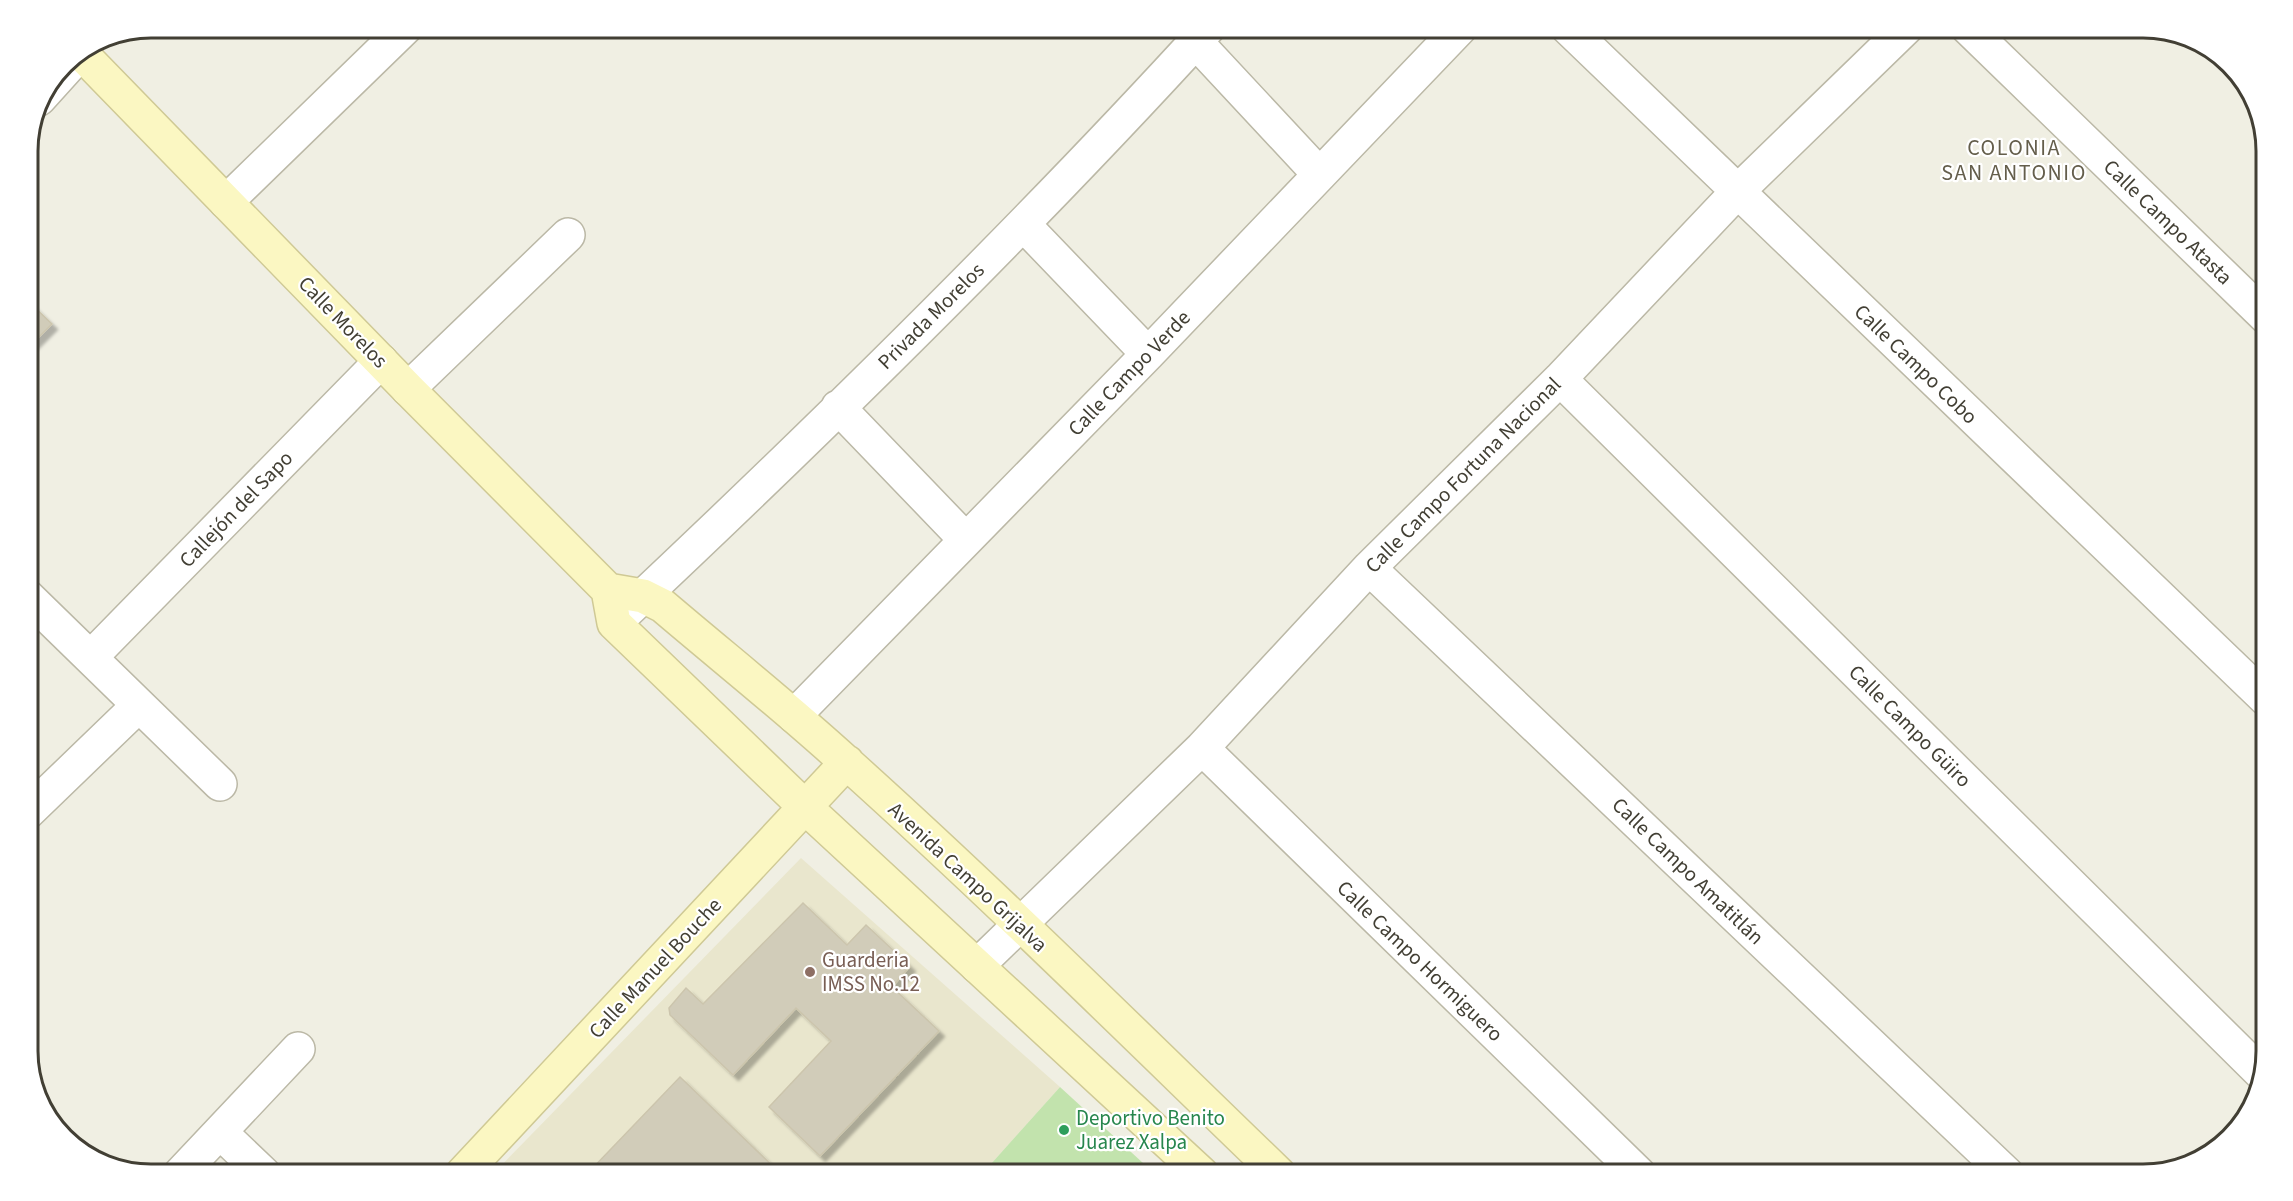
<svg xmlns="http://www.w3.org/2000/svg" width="2293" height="1201" viewBox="0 0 2293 1201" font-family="'Source Sans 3',sans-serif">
	<defs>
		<filter id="shadow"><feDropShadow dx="5.5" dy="5.5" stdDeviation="1.5" flood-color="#0004"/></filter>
	</defs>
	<rect width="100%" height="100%" fill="#f0efe3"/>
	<path fill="#e9e6cd" d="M801 858 1060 1087 982 1174H493Z"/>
	<path fill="#c2e3ad" d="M1060 1087 1155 1174H982Z"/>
	<path fill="#d1ccb9" stroke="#ccc5ad" stroke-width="1.5" filter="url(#shadow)" d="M27 300 52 324 27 349Z
		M803 903 847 945 866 925 910 966 892 987 939 1031 820 1156 769 1107 831 1041 796 1008 733 1075 670 1015 669 1008 686 988 703 1004Z
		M680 1077 781 1174H587Z"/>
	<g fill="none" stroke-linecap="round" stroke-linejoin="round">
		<defs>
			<path id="street" d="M1567 27 2266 699
				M1967 27 2266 317
				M1196 42 1319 174
				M39 99 86 47
				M226 202 406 27
				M1023 224 1148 354
				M1560 379 2261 1073
				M408 389 568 235
				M838 407 965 539
				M1369 568 2007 1174
				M27 596 220 784
				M624 614C825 425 1023 231 1209 27
				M91 657 381 361
				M794 716 1148 354 1461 27
				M1202 748 1639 1174
				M27 813 138 706
				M977 966 1202 748 1369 568 1560 379 1737 192 1907 27
				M220 1132 264 1174
				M180 1174 298 1049"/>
			<path id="secondary" d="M80 52 408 389 608 590 614 623 805 807 1202 1174
				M608 590 643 596 663 606C724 658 787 708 846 762 994 895 1136 1036 1279 1174
				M462 1174 847 762"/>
		</defs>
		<use href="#street" stroke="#bbb8a6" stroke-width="36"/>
		<use href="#secondary" stroke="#cfc995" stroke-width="36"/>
		<use href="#street" stroke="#fff" stroke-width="33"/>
		<use href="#secondary" stroke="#fbf7c2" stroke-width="33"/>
	</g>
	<circle fill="#8d6e63" stroke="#fff" stroke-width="2" cx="810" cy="972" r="6"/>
	<circle fill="#2e9e5b" stroke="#fff" stroke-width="2" cx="1064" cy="1130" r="6"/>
	<g text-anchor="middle" stroke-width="4.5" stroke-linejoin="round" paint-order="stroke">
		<g font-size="21" fill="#423f34" stroke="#fff">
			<text transform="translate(2168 222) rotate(44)" y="7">Calle Campo Atasta</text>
			<text transform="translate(931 316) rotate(-45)" y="7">Privada Morelos</text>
			<text transform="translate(343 322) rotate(46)" y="7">Calle Morelos</text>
			<text transform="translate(1916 364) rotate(44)" y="7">Calle Campo Cobo</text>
			<text transform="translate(1129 373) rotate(-46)" y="7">Calle Campo Verde</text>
			<text transform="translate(1463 475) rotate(-45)" y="7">Calle Campo Fortuna Nacional</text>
			<text transform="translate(236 509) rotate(-46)" y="7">Callejón del Sapo</text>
			<text transform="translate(1910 726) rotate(45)" y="7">Calle Campo Güiro</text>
			<text transform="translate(1688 871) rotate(44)" y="7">Calle Campo Amatitlán</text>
			<text transform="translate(968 877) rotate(43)" y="7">Avenida Campo Grijalva</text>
			<text transform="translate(1420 961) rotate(44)" y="7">Calle Campo Hormiguero</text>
			<text transform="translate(655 968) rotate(-47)" y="7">Calle Manuel Bouche</text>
		</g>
		<g font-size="21" fill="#785e54" stroke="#fff" text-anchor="start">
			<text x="822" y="967">Guarderia<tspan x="822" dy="24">IMSS No.12</tspan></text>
		</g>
		<g font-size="21" fill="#27864d" stroke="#fff" text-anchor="start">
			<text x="1076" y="1125">Deportivo Benito<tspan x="1076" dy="24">Juarez Xalpa</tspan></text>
		</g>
		<g font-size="22" letter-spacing="1.5" fill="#645e4b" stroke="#fff">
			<text x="2014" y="155">COLONIA<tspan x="2014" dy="25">SAN ANTONIO</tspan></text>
		</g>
	</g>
	<path d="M0 0H2293V1201H0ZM151 38H2143A113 113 0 0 1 2256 151V1051A113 113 0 0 1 2143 1164H151A113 113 0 0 1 38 1051V151A113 113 0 0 1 151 38Z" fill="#fff" fill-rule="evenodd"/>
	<path fill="none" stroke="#423f34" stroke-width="3" d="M151 38H2143A113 113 0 0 1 2256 151V1051A113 113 0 0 1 2143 1164H151A113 113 0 0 1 38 1051V151A113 113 0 0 1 151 38Z"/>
</svg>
